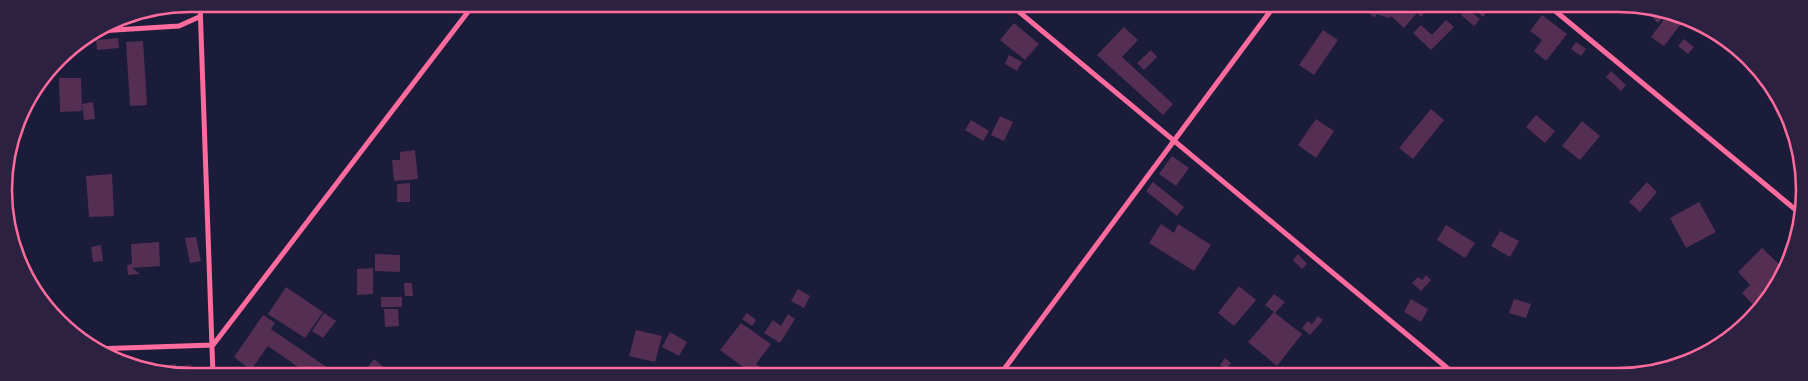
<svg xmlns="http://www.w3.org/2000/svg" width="1808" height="381" viewBox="0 0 1808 381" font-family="'Roboto Serif',serif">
	<rect width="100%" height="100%" fill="#1b1b3a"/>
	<path fill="#542f53" d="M1375 5H1381L1387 10 1390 5 1398 8 1399 5H1431L1421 17 1417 13 1404 28 1391 16 1389 18 1376 14 1375 18 1369 13Z
		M1469 5H1494L1483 17Z
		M1467 9 1480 19 1474 26 1461 15Z
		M1659 11 1665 15 1658 23 1653 18Z
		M149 12 148 19 135 18V15Z
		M1668 14 1684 20 1664 46 1651 37Z
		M1542 15 1567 34 1546 61 1534 51 1542 40 1530 31Z
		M1446 20 1454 27 1431 50 1413 33 1421 25 1432 35Z
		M1014 23 1039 44 1025 60 1000 40Z
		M1124 27 1138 40 1122 57 1173 104 1163 115 1097 55Z
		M1323 30 1338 40 1314 75 1299 65Z
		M118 38 119 48 97 50 96 40Z
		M1684 39 1694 47 1688 54 1678 46Z
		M143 41 147 105 130 106 126 42Z
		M1576 42 1586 49 1581 56 1571 49Z
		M1151 50 1157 57 1144 70 1137 63Z
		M1009 55 1022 62 1017 71 1005 64Z
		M1611 71 1626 85 1621 91 1606 77Z
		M59 78H81L82 111 60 112Z
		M93 102 95 119 84 120 82 104Z
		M1431 109 1444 120 1413 159 1399 148Z
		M1536 115 1555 131 1545 143 1526 127Z
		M1000 116 1013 122 1004 141 991 135Z
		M1316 119 1334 131 1316 158 1298 145Z
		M971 120 989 131 983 141 965 130Z
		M1582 121 1600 136 1580 160 1562 146Z
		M415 150 418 179 394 181 392 160H400V152Z
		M1172 156 1189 168 1176 186 1159 174Z
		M112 174 114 216 89 217 86 176Z
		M1153 182 1184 207 1177 216 1146 191Z
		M1647 182 1657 192 1640 212 1629 202Z
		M410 183V202H397V184Z
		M1699 202 1716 232 1686 248 1670 218Z
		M1161 224 1174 233 1178 224 1211 245 1194 271 1149 243Z
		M1446 225 1475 243 1465 258 1437 240Z
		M1500 231 1519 241 1510 257 1491 246Z
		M196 237 201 261 190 263 185 238Z
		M159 242 160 266 132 268 140 274 128 275 127 265 132 264 131 244Z
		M101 245 103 261 93 262 91 247Z
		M1762 248 1786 271 1770 293 1756 308 1742 293 1750 285 1738 272Z
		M375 254 400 255V272L375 271Z
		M1298 254 1307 264 1302 269 1293 260Z
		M373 268V294L357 295V269Z
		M1426 275 1431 280 1421 291 1412 283 1418 277 1422 280Z
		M404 283H412L413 296H405Z
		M1239 286 1256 300 1234 326 1218 313Z
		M286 287 323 312 305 338 268 314Z
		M798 289 810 296 804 308 791 301Z
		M1274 294 1285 302 1275 313 1302 334 1277 366 1248 342 1274 312 1265 305Z
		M381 297H402V307H381Z
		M1411 299 1428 309 1421 322 1404 312Z
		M1514 299 1531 304 1526 318 1509 313Z
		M384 309H398L399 326 385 327Z
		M324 313 336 321 323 338 312 331Z
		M747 313 756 320 752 326 742 319Z
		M788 314 795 319 780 343 764 333 773 320 781 326Z
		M263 315 275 323 271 329 328 368 323 376H311L268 346 251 370 234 357Z
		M1318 316 1323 320 1310 335 1302 328 1308 321 1312 324Z
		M741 323 771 344 756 364 763 370 758 376H755L720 350Z
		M636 330 662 336 655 362 629 356Z
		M670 332 687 342 679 356 662 347Z
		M1225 358 1231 363 1226 369 1220 365Z
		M374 359 395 376H361Z
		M176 364 178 376 164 375 163 366Z
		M191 365 193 376H180L179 366Z"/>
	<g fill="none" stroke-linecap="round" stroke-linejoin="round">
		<path stroke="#ff6b9d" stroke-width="5" d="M200 4 213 376
			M1011 5 1458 377
			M1548 5 1802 215
			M99 31 179 26 199 17
			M93 349 213 345 474 4
			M999 376 1275 5"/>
	</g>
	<path d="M0 0H1808V381H0ZM190 12H1618A178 178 0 0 1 1796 190V190A178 178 0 0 1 1618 368H190A178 178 0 0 1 12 190V190A178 178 0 0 1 190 12Z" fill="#2d2142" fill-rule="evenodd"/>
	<path fill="none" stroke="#ff6b9d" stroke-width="2.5" d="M190 12H1618A178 178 0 0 1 1796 190V190A178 178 0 0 1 1618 368H190A178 178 0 0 1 12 190V190A178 178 0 0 1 190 12Z"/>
</svg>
